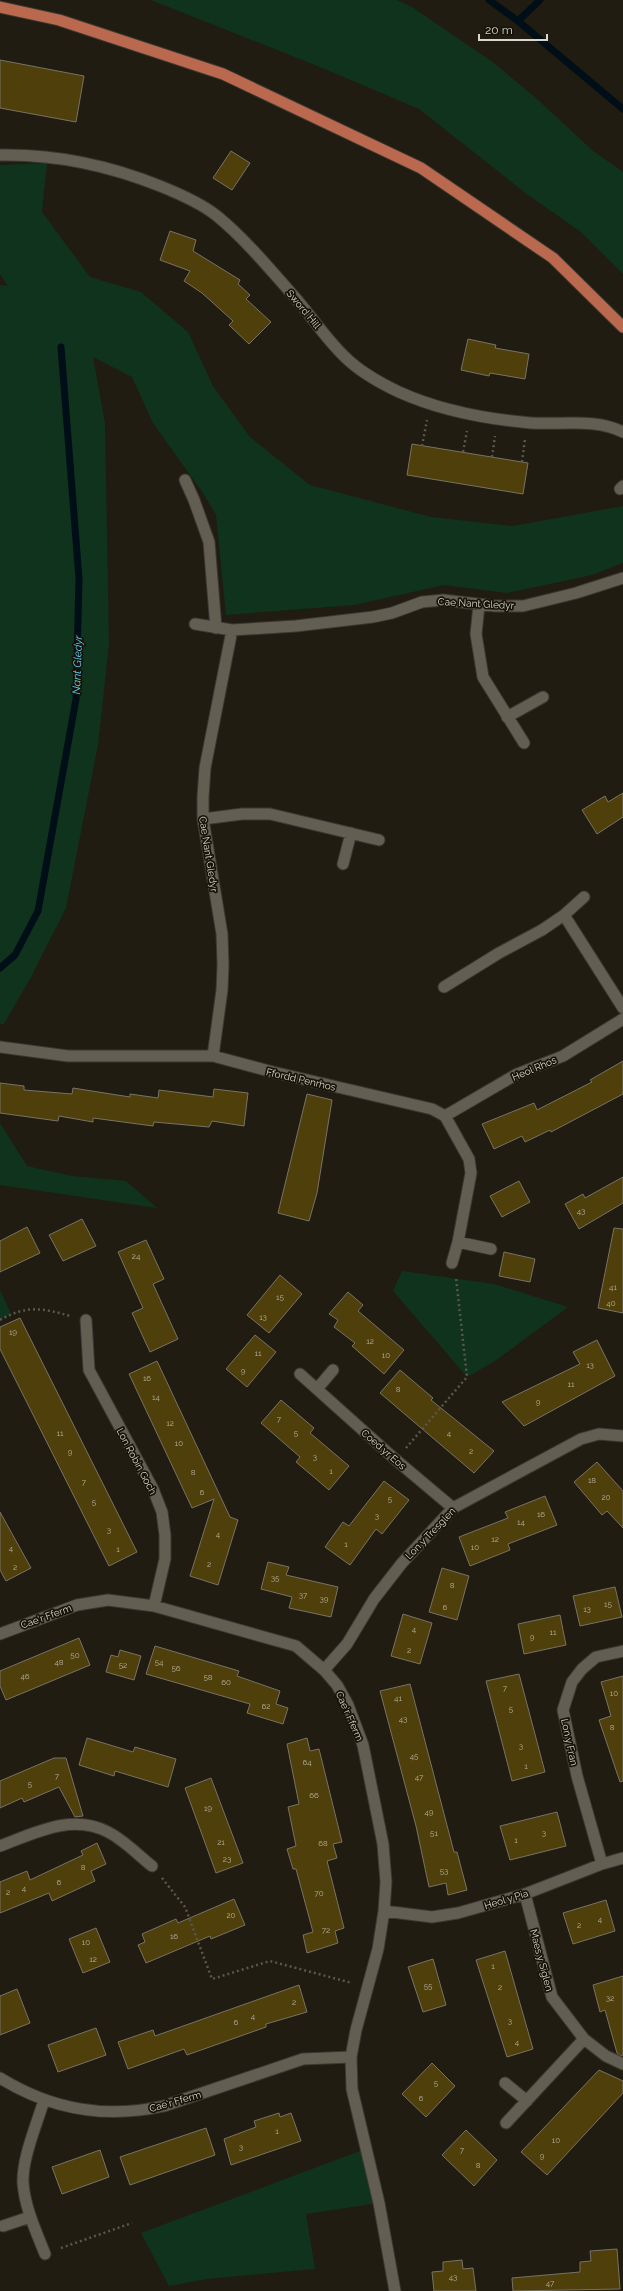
<svg xmlns="http://www.w3.org/2000/svg" width="623" height="2291" viewBox="0 0 623 2291" font-family="Raleway,sans-serif">
	<rect width="100%" height="100%" fill="#201c11"/>
	<path fill="#10331e" d="M151 0H397L412 7 494 63 538 100 592 150 623 172V274L581 232 528 195 419 109 325 69Z
		M47 163 42 212 90 277 141 292 188 332 213 386 250 437 310 485 431 517 513 526 623 506V563L592 575 507 593 444 585 354 605 226 615 216 515 203 493 153 423 132 377 93 357 105 423 109 644 98 745 66 908 31 977 4 1024H0V285L8 286 0 274V165Z
		M0 1123 27 1166 72 1176 126 1181 157 1208 0 1185Z
		M402 1271 494 1284 568 1307 495 1361 467 1377 393 1291Z
		M0 1290 11 1314 0 1320Z
		M365 2149 379 2203 306 2214 315 2269 206 2279 169 2286 141 2233Z"/>
	<g fill="none" stroke-linecap="round" stroke-linejoin="round">
		<path stroke="#000f17" stroke-width="7" d="M489 0 518 21 623 109
			M518 21 540 0
			M0 968 15 955 38 911 76 699 79 579 61 347"/>
	</g>
	<path fill="#4f3f0b" stroke="#777365" d="M0 60 84 76 76 122 0 108Z
		M231 151 250 163 232 190 213 178Z
		M170 231 196 240 193 251 240 280 238 284 250 295 246 299 271 322 249 344 229 325 233 321 202 293 184 281 190 271 160 260Z
		M468 339 496 345 495 348 529 354 525 379 490 373 489 376 461 370Z
		M412 444 528 463 523 494 407 475Z
		M623 793V817L597 834 582 810 605 796 608 802Z
		M623 1061V1094L551 1132 550 1130 525 1142 522 1136 494 1149 482 1124 534 1103 537 1110 592 1082 590 1080Z
		M0 1083 24 1086V1090L72 1094 73 1088 130 1097V1094L158 1098 159 1090 213 1097 214 1089 248 1093 244 1126 212 1121 209 1127 154 1122 153 1126 93 1118V1122L59 1116 58 1121 0 1113Z
		M307 1094 332 1100 317 1193 309 1221 278 1213Z
		M623 1177V1203L579 1229 565 1204 583 1194 585 1198Z
		M519 1181 530 1202 502 1217 490 1196Z
		M82 1219 96 1246 63 1261 49 1235Z
		M27 1227 40 1253 0 1272V1241Z
		M614 1228 623 1229V1313L598 1308Z
		M146 1240 164 1279 153 1284 178 1339 150 1352 132 1313 143 1308 118 1252Z
		M504 1252 535 1259 530 1282 499 1276Z
		M280 1275 302 1294 269 1333 247 1315Z
		M348 1292 363 1305 358 1311 404 1350 384 1374 352 1346 355 1343 334 1327 338 1320 329 1314Z
		M20 1318 137 1552 109 1566 0 1349V1327Z
		M255 1335 276 1352 247 1387 226 1369Z
		M597 1340 615 1376 524 1426 502 1402 580 1364 573 1352Z
		M157 1361 230 1517 238 1520 218 1585 190 1576 214 1499 192 1508 129 1374Z
		M400 1370 433 1398 431 1400 494 1451 474 1473 380 1393Z
		M281 1400 314 1428 310 1433 349 1466 329 1490 296 1462 300 1457 261 1423Z
		M597 1462 623 1491V1528L607 1511 602 1515 574 1482Z
		M384 1481 409 1500 382 1534 376 1529 350 1565 325 1547 343 1522 349 1526Z
		M545 1496 557 1525 508 1544 510 1550 470 1566 459 1537 508 1518 505 1512Z
		M0 1512 31 1568 6 1581 0 1570Z
		M268 1562 289 1567 286 1575 338 1587 331 1617 289 1608 292 1597 261 1589Z
		M442 1568 469 1576 457 1620 429 1612Z
		M615 1587 622 1617 580 1626 573 1596Z
		M403 1614 432 1623 420 1664 391 1656Z
		M560 1615 566 1645 524 1654 518 1624Z
		M79 1638 90 1665 6 1700 0 1686V1671Z
		M155 1646 239 1671 237 1676 280 1691 276 1704 288 1708 283 1724 247 1713 250 1704 146 1674Z
		M120 1650 141 1656 134 1680 106 1672 111 1655 118 1657Z
		M519 1674 545 1772 512 1781 486 1681Z
		M623 1676V1781L620 1782 599 1720 611 1716 601 1682Z
		M410 1684 454 1852H457L467 1890 448 1895 446 1883 429 1887 416 1826 380 1691Z
		M87 1738 133 1752 135 1747 176 1759 168 1787 115 1771 114 1776 79 1765Z
		M307 1738 310 1751 319 1749 342 1842 333 1844 337 1858 327 1861 344 1928 335 1931 338 1943 307 1953 303 1935 313 1932 296 1869H293L287 1849 296 1846 288 1807 299 1804 287 1744Z
		M54 1758H66L83 1816 75 1817 59 1787 24 1802 22 1798 0 1808V1781Z
		M211 1778 243 1863 216 1873 185 1788Z
		M557 1812 566 1846 510 1860 500 1826Z
		M97 1843 106 1864 91 1871 95 1881 52 1901 49 1893 0 1913V1882L27 1871 30 1880 83 1855 81 1851Z
		M234 1899 245 1925 211 1939 210 1936 146 1963 138 1945 145 1942 142 1934 176 1919 178 1923Z
		M606 1900 615 1931 573 1944 563 1913Z
		M96 1928 110 1962 83 1973 69 1939Z
		M505 1951 533 2049 507 2057 476 1960Z
		M433 1959 446 2005 423 2012 408 1967Z
		M623 1976V2055L621 2056 617 2053 605 2010 600 2012 593 1985Z
		M299 1985 307 2012 266 2024V2027L187 2055 184 2049 128 2069 118 2042 153 2030 155 2036Z
		M17 1989 30 2023 0 2035V1996Z
		M96 2028 106 2055 58 2072 48 2045Z
		M432 2063 455 2086 426 2117 402 2094Z
		M599 2070 623 2081V2093L547 2175 521 2152Z
		M279 2113 280 2117 291 2113 301 2141 231 2165 224 2139 256 2127 254 2121Z
		M206 2128 215 2155 130 2185 120 2157Z
		M466 2130 497 2160 474 2186 442 2155Z
		M100 2150 109 2177 62 2194 52 2167Z
		M617 2249 620 2289 513 2291 512 2278 580 2272V2262L591 2261 590 2251Z
		M462 2260 463 2269 473 2268 476 2291H434L432 2272 443 2271V2262Z"/>
	<g fill="none" stroke-linecap="round" stroke-linejoin="round">
		<defs>
			<path id="service" d="M185 480 194 500 209 542 216 628
				M444 987 499 953 542 930"/>
			<path id="minor" d="M0 155C56 154 108 165 160 186 180 194 201 203 217 216 245 239 268 267 292 294 310 314 325 338 345 357 360 372 380 383 399 392 441 411 485 419 531 423 561 425 595 418 623 432
				M620 489 623 486
				M479 605 476 634 483 677 524 743
				M195 624 232 630 296 626 373 617 392 613 422 602 443 600 495 606H523L576 593 623 578
				M507 717 543 697
				M203 819 242 814H270L379 840
				M343 864 351 833
				M564 915 584 897
				M542 930 564 915 623 1008
				M0 1047 68 1056H213L273 1072 432 1109 445 1116 469 1159 471 1173 458 1242 452 1263
				M213 1056 222 990 223 965 222 934 203 819V797L205 768 232 630
				M445 1116 517 1074 563 1056 623 1019
				M458 1242 491 1249
				M86 1320 89 1370 153 1489 162 1512 165 1535V1559L154 1606
				M300 1374 396 1460 453 1508
				M317 1389 333 1370
				M0 1634 77 1605 108 1600 154 1606 296 1646 324 1670 337 1685 348 1705 363 1745 383 1844 386 1882 384 1911 378 1949 356 2030 351 2057 352 2089 379 2203 395 2291
				M324 1670 347 1644 374 1599 402 1563 453 1508 581 1439 599 1434 623 1436
				M0 1846C35 1833 72 1813 108 1832 124 1840 138 1855 152 1866
				M602 1864 577 1776 563 1710 572 1682 582 1669 596 1657 623 1651
				M525 1894 552 1997 584 2039 606 2056 623 2064
				M384 1911 432 1917 458 1913 525 1894 602 1864 623 1858
				M0 2078C52 2110 105 2119 164 2106L303 2059 351 2057
				M505 2083 527 2101
				M44 2100C37 2124 22 2158 23 2183 25 2208 36 2231 45 2254
				M506 2123 584 2039
				M3 2226 30 2217"/>
			<path id="primary" d="M0 7 59 20 223 74 421 168 553 258 623 327"/>
		</defs>
		<use href="#service" stroke="#3b3832" stroke-width="13"/>
		<use href="#minor" stroke="#3b3832" stroke-width="13"/>
		<use href="#primary" stroke="#3b3832" stroke-width="13"/>
		<path stroke="#5a574d" stroke-width="2.5" stroke-dasharray="2 3" stroke-linecap="butt" d="M422 446 427 420
			M463 452 467 431
			M492 457 495 436
			M522 462 525 439
			M0 1320C26 1305 43 1308 70 1316
			M406 1448 467 1377 456 1278
			M162 1878 185 1907 212 1979 270 1961 352 1983
			M61 2248 132 2223"/>
		<use href="#service" stroke="#625e51" stroke-width="11"/>
		<use href="#minor" stroke="#625e51" stroke-width="11"/>
		<use href="#primary" stroke="#ba684e" stroke-width="11"/>
	</g>
	<g text-anchor="middle" stroke-width="3.5" stroke-linejoin="round" paint-order="stroke">
		<g font-size="8" fill="#b6b09d">
			<text x="581" y="1214">43</text>
			<text x="136" y="1259">24</text>
			<text x="613" y="1290">41</text>
			<text x="280" y="1300">15</text>
			<text x="611" y="1306">40</text>
			<text x="263" y="1320">13</text>
			<text x="13" y="1335">19</text>
			<text x="370" y="1344">12</text>
			<text x="258" y="1356">11</text>
			<text x="386" y="1358">10</text>
			<text x="590" y="1368">13</text>
			<text x="243" y="1374">9</text>
			<text x="147" y="1381">16</text>
			<text x="571" y="1387">11</text>
			<text x="398" y="1392">8</text>
			<text x="156" y="1400">14</text>
			<text x="538" y="1405">9</text>
			<text x="279" y="1422">7</text>
			<text x="170" y="1426">12</text>
			<text x="60" y="1436">11</text>
			<text x="296" y="1436">5</text>
			<text x="449" y="1436">4</text>
			<text x="179" y="1446">10</text>
			<text x="471" y="1454">2</text>
			<text x="70" y="1455">9</text>
			<text x="315" y="1460">3</text>
			<text x="331" y="1474">1</text>
			<text x="193" y="1475">8</text>
			<text x="592" y="1483">18</text>
			<text x="84" y="1485">7</text>
			<text x="202" y="1495">6</text>
			<text x="606" y="1500">20</text>
			<text x="390" y="1502">5</text>
			<text x="94" y="1505">5</text>
			<text x="541" y="1517">16</text>
			<text x="377" y="1519">3</text>
			<text x="521" y="1525">14</text>
			<text x="109" y="1533">3</text>
			<text x="218" y="1537">4</text>
			<text x="495" y="1542">12</text>
			<text x="346" y="1547">1</text>
			<text x="475" y="1550">10</text>
			<text x="11" y="1551">4</text>
			<text x="118" y="1552">1</text>
			<text x="209" y="1567">2</text>
			<text x="15" y="1570">2</text>
			<text x="275" y="1581">35</text>
			<text x="452" y="1588">8</text>
			<text x="303" y="1598">37</text>
			<text x="324" y="1602">39</text>
			<text x="608" y="1607">15</text>
			<text x="445" y="1610">6</text>
			<text x="587" y="1612">13</text>
			<text x="414" y="1632">4</text>
			<text x="553" y="1635">11</text>
			<text x="532" y="1640">9</text>
			<text x="409" y="1653">2</text>
			<text x="75" y="1658">50</text>
			<text x="59" y="1665">48</text>
			<text x="159" y="1665">54</text>
			<text x="123" y="1668">52</text>
			<text x="176" y="1671">56</text>
			<text x="25" y="1679">46</text>
			<text x="208" y="1680">58</text>
			<text x="226" y="1685">60</text>
			<text x="505" y="1691">7</text>
			<text x="614" y="1696">10</text>
			<text x="398" y="1701">41</text>
			<text x="266" y="1709">62</text>
			<text x="511" y="1712">5</text>
			<text x="403" y="1722">43</text>
			<text x="612" y="1730">8</text>
			<text x="521" y="1749">3</text>
			<text x="414" y="1759">45</text>
			<text x="307" y="1765">64</text>
			<text x="526" y="1769">1</text>
			<text x="57" y="1779">7</text>
			<text x="419" y="1780">47</text>
			<text x="30" y="1787">5</text>
			<text x="314" y="1798">66</text>
			<text x="208" y="1811">19</text>
			<text x="429" y="1815">49</text>
			<text x="434" y="1836">51</text>
			<text x="544" y="1836">3</text>
			<text x="516" y="1843">1</text>
			<text x="221" y="1845">21</text>
			<text x="323" y="1846">68</text>
			<text x="227" y="1862">23</text>
			<text x="83" y="1870">8</text>
			<text x="444" y="1874">53</text>
			<text x="59" y="1885">6</text>
			<text x="24" y="1891">4</text>
			<text x="8" y="1895">2</text>
			<text x="319" y="1896">70</text>
			<text x="231" y="1918">20</text>
			<text x="600" y="1922">4</text>
			<text x="579" y="1928">2</text>
			<text x="326" y="1933">72</text>
			<text x="174" y="1939">16</text>
			<text x="86" y="1945">10</text>
			<text x="93" y="1962">12</text>
			<text x="493" y="1969">1</text>
			<text x="428" y="1989">55</text>
			<text x="500" y="1990">2</text>
			<text x="610" y="2001">32</text>
			<text x="294" y="2005">2</text>
			<text x="253" y="2019">4</text>
			<text x="510" y="2024">3</text>
			<text x="236" y="2025">6</text>
			<text x="517" y="2045">4</text>
			<text x="436" y="2086">5</text>
			<text x="421" y="2101">6</text>
			<text x="277" y="2134">1</text>
			<text x="556" y="2143">10</text>
			<text x="241" y="2150">3</text>
			<text x="462" y="2153">7</text>
			<text x="542" y="2159">9</text>
			<text x="478" y="2168">8</text>
			<text x="453" y="2280">43</text>
			<text x="550" y="2286">47</text>
		</g>
		<g font-size="10" fill="#d8d6ce" stroke="#171308">
			<text transform="translate(304 309) rotate(50)" y="4">Sword Hill</text>
			<text transform="translate(476 603) rotate(3)" y="4">Cae Nant Gledyr</text>
			<text transform="translate(209 854) rotate(81)" y="4">Cae Nant Gledyr</text>
			<text transform="translate(534 1068) rotate(-23)" y="4">Heol Rhos</text>
			<text transform="translate(301 1079) rotate(13)" y="4">Ffordd Penrhos</text>
			<text transform="translate(384 1449) rotate(41)" y="4">Coed yr Eos</text>
			<text transform="translate(137 1461) rotate(62)" y="4">Lon Robin Goch</text>
			<text transform="translate(430 1533) rotate(-46)" y="4">Lon y Tresglen</text>
			<text transform="translate(46 1616) rotate(-20)" y="4">Cae'r Fferm</text>
			<text transform="translate(350 1716) rotate(66)" y="4">Cae'r Fferm</text>
			<text transform="translate(570 1742) rotate(78)" y="4">Lon y Fran</text>
			<text transform="translate(506 1899) rotate(-17)" y="4">Heol y Pia</text>
			<text transform="translate(542 1960) rotate(75)" y="4">Maes y Siglen</text>
			<text transform="translate(175 2101) rotate(-16)" y="4">Cae'r Fferm</text>
		</g>
		<g font-size="11" font-style="italic" fill="#5dd0f8" stroke="#171308">
			<text transform="translate(77 665) rotate(-88)" y="4">Nant Gledyr</text>
		</g>
	</g>
	<path d="M479 34v6h68v-6" fill="none" stroke="#d8d6ce" stroke-width="2"/>
	<text x="485" y="34" font-size="12" fill="#d8d6ce" stroke="#171308" stroke-width="3" paint-order="stroke">20 m</text>
</svg>
